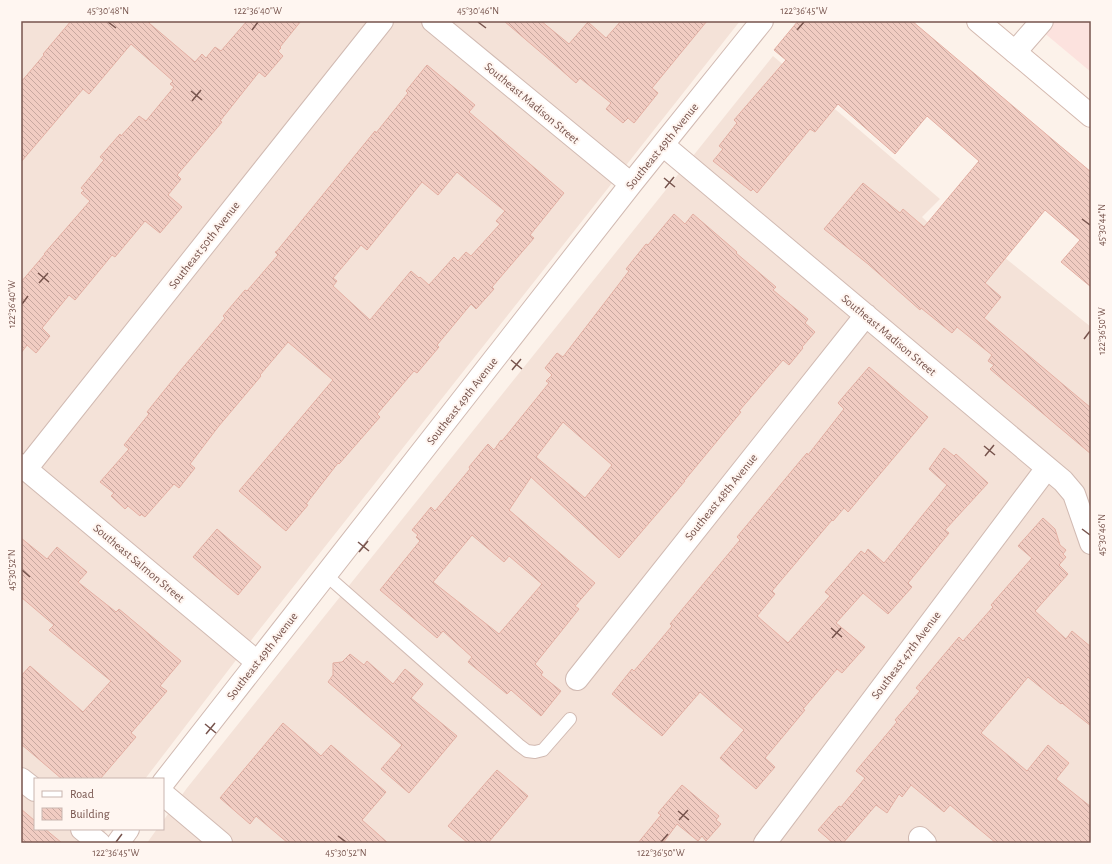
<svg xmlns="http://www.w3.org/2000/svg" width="1112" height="864" viewBox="0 0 1112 864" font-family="'Alegreya Sans',sans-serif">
	<defs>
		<pattern id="building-back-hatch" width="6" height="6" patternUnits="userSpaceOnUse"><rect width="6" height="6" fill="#f1ccc2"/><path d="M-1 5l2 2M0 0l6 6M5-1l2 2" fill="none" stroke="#c8a8a0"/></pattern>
	</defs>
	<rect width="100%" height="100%" fill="#fcf2ea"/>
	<path fill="#f4e2d8" d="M21 21H740L256 634 145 779H35V829H107L96 843H21Z
		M773 56 940 199 922 217 953 247 969 229 1091 327V843H147L157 829H163V821L187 788Z"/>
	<path fill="#fce2de" d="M1030 21H1091V72Z"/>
	<path fill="url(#building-back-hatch)" stroke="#e3afa3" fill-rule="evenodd" d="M71 21H151L149 23 195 62 202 54 206 58 215 47 221 51 247 21H301L280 47 281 48 278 51 283 56 265 77 259 72 220 121 222 122 177 175 181 179 168 195 182 207 160 233 145 221 115 257 112 255 75 300 69 295 42 328 50 336 36 353 27 345 21 353V282L45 254H44L90 201 81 193 84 190 81 188 104 160 100 157 120 134 121 136 139 116 146 121 174 87 170 84 173 81 131 44 89 94 83 89 21 162V82L44 55 43 54Z
		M504 21H541L569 44 588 22 606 38 621 21H707L652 88 658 93 634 123 628 118 623 123 606 109 611 103 580 78 576 83 559 68Z
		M798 21H912L1091 172V287L1061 262 1080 240 1045 210 985 283 1001 297 984 318 1091 408V454L990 369 994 365 988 361 992 355 957 327 952 333 921 308 920 310 868 264 824 229 863 183 900 213 903 209 924 227 979 161 927 116 895 154 838 104 815 132 810 129 757 193 753 189 751 191 713 161 723 149 719 146 737 123 734 120 786 60 774 50Z
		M427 65 475 105 469 112 564 193 530 235 534 238 492 287 494 289 476 309 471 304 437 345 439 347 417 373 414 371 377 414 380 417 339 464 338 463 306 504 308 505 286 531 239 491 333 380 288 342 260 375 261 376 218 427 190 464 195 468 179 488 174 484 145 517 141 514 140 516 128 506 125 509 111 496 114 493 100 482 129 449 124 445 149 414 147 412 180 371 225 318 223 316 245 290 247 291 278 255 275 252 277 251 375 131 376 133 408 93 406 91ZM457 172 505 211 496 221 500 224 471 256 466 252 458 261 454 257 429 285 420 277 419 278 411 271 370 320 333 286 337 281 333 278 361 245 367 250 422 182 438 195Z
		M674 214 685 224 693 214 737 252 736 253 776 287 773 290 808 319 805 323 815 332 802 347 803 348 789 365 783 360 739 411 741 412 684 481H685L619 558 531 477 509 510 595 583 575 606 579 609 535 664 543 672 541 675 561 691 541 716 511 690 507 694 468 662 472 657 443 631 437 638 380 590 420 541 416 537 418 535 412 530 431 507 435 511 470 469 469 467 488 444 494 450 501 440 502 441 549 383 546 381 552 375 545 368 557 353 563 357 629 271 626 269 646 244 648 245ZM563 422 612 465 585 498 536 457ZM472 535 504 562 509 556 542 584 499 634 433 582Z
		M869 367 928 417 848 512 844 508 833 521 832 520 772 591 775 594 757 616 788 643 830 596 825 592 861 551 865 554 868 549 884 563 947 485 929 469 944 448 954 456 956 454 988 483 945 530 949 533 908 583 912 587 888 614 863 593 836 623 865 647 842 673 837 669 803 709 805 710 765 758 775 767 756 789 720 758 744 730 700 692 662 736 612 694 632 669 634 671 672 626 670 624 740 540 737 537 801 460 807 453 808 455 844 409 838 403Z
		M1043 518 1055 529 1060 545 1066 550 1063 554 1066 557 1059 565 1068 574 1035 611 1066 639 1072 631 1091 647V726L1062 703 1061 704 1028 677 981 733 1027 771 1048 745 1069 763 1056 779 1091 807V843H996L950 805 944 812 911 785 902 797 899 794 887 813 876 805 843 843H833L818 830 839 806 841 807 865 778 856 771 897 722 895 720 920 691 916 688 959 637 963 641 993 607 991 605 1032 558 1018 546Z
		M217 529 261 567 238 595 193 557Z
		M21 538 47 559 57 547 87 572 78 582 116 612 119 609 181 661 160 686 167 691 131 733 136 737 100 779H62L21 744V676L30 666 83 712 111 681 49 630 54 625 21 597Z
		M350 654 364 665 367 661 393 684 405 669 423 684 411 698 457 736 409 793 381 769 402 745 328 682 333 675V663L342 662Z
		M283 723 321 756 331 745 386 792 362 820 388 843H288L256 816 250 824 220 798Z
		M497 770 528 796 488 843H468L448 826Z
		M682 785 719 816 716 820 721 824 706 841 702 836 698 841 677 824 663 843H638L661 815 658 813Z
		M21 809 35 821V829H45L62 843H21Z"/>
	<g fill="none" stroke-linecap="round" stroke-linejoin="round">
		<defs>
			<path id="service" d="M326 575 519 745 527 751 535 752 543 750 570 719"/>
			<path id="minor" d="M433 21 631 184
				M1015 52 1042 21
				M663 145 1063 481 1074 494 1091 543
				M21 465 257 662
				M26 469 382 21
				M577 679 866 315
				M21 779 35 790
				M163 783 631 184 762 21
				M163 794 221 843
				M82 829 99 843
				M920 838 925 843
				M118 843 128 829
				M765 843 1047 468"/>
			<path id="secondary" d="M978 21 1091 116"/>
		</defs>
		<use href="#service" stroke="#d1bab2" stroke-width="14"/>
		<use href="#minor" stroke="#d1bab2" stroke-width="24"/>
		<use href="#secondary" stroke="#d4b9af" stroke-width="24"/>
		<use href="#service" stroke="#fff" stroke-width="12"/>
		<use href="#minor" stroke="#fff" stroke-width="22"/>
		<use href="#secondary" stroke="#fff" stroke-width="22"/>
	</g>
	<path fill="none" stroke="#77544d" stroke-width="1.5" d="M108 22 116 28M478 22 486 28M252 30 258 22M797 30 804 22M191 91 202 100M192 101 201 90M664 178 675 187M665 188 674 177M1082 219 1090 225M38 273 49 282M39 283 48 273M22 304 28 296M1084 339 1090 331M511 360 522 369M512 370 521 359M984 446 995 455M985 456 994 445M1082 529 1090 535M358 542 369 551M359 552 368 541M22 570 30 577M831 628 842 637M832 638 841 628M205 724 216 733M206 734 215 723M678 811 689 820M679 820 688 810M338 836 346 842M116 842 122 834M661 842 668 834"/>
	<g text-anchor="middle" stroke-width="4" stroke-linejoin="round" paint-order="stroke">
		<g font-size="12" fill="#77544d" stroke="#fff6f1">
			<text transform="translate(532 103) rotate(40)" y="4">Southeast Madison Street</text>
			<text transform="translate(662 146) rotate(-51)" y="4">Southeast 49th Avenue</text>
			<text transform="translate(204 245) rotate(-52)" y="4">Southeast 50th Avenue</text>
			<text transform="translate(889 335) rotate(40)" y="4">Southeast Madison Street</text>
			<text transform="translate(462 401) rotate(-52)" y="4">Southeast 49th Avenue</text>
			<text transform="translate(721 497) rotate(-51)" y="4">Southeast 48th Avenue</text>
			<text transform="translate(139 563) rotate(40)" y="4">Southeast Salmon Street</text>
			<text transform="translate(906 655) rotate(-53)" y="4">Southeast 47th Avenue</text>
			<text transform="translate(262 656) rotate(-52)" y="4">Southeast 49th Avenue</text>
		</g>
	</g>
	<rect width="1112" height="864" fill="none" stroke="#fff6f1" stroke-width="44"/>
	<rect x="34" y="778" width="130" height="52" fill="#fff6f1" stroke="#c9b5af"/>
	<rect x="42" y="791" width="20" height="6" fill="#ffffff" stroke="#c9b5af"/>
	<text x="70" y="798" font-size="12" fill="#77544d">Road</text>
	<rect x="42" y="808" width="20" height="12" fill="url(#building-back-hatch)" stroke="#c9b5af"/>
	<text x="70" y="818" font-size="12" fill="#77544d">Building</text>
	<rect x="22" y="22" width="1068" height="820" fill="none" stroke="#77544d" stroke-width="1.5"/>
	<g font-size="10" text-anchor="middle" fill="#77544d">
		<text x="108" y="14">45°30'48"N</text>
		<text x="258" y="14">122°36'40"W</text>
		<text x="478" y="14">45°30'46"N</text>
		<text x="804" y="14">122°36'45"W</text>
		<text transform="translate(1101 225) rotate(-90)" y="4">45°30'44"N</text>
		<text transform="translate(11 304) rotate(-90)" y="4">122°36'40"W</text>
		<text transform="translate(1101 331) rotate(-90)" y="4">122°36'50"W</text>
		<text transform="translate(1101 535) rotate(-90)" y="4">45°30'46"N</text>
		<text transform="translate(11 570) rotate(-90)" y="4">45°30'52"N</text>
		<text x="116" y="856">122°36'45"W</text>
		<text x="346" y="856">45°30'52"N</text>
		<text x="661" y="856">122°36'50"W</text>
	</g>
</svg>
